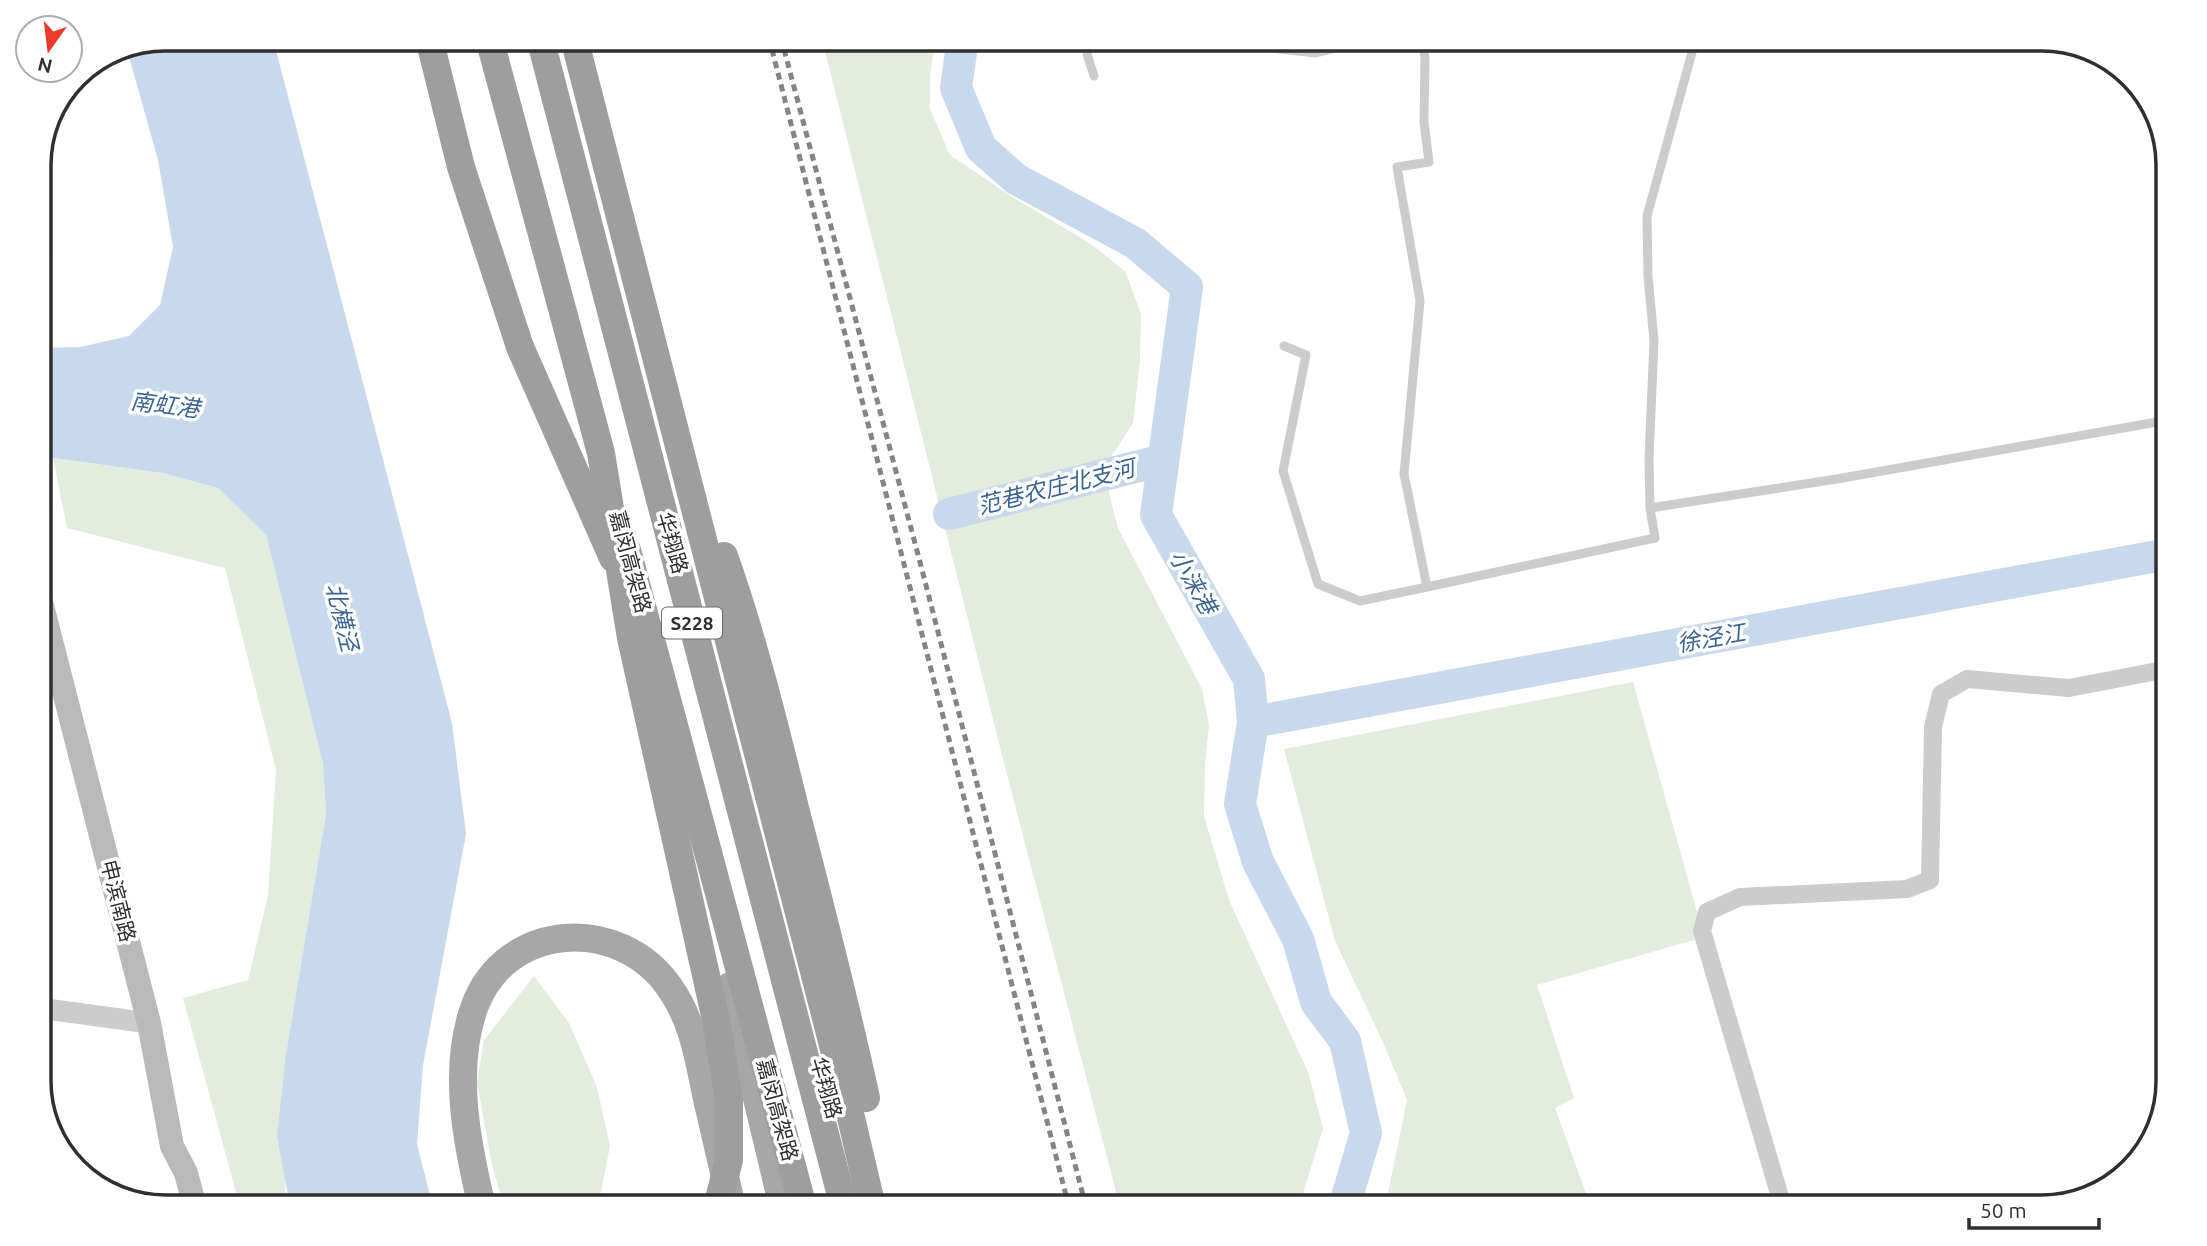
<svg xmlns="http://www.w3.org/2000/svg" width="2207" height="1246" viewBox="0 0 2207 1246" font-family="Ubuntu,'Noto Sans SC',sans-serif">
	<rect width="100%" height="100%" fill="#fff"/>
	<path fill="#e3eddd" d="M822 39H935L930 76V109L950 155 1011 196 1091 244 1125 271 1141 314 1140 360 1133 423 1111 457 1109 493 1118 528 1202 689 1209 725 1205 764 1204 816 1229 900 1308 1072 1323 1128 1299 1207H1120L1004 763Z
		M53 458 162 473 218 488 266 535 323 764 326 814 286 1054 285 1190 290 1207H240L183 998 248 980 268 896 276 770 225 568 67 528Z
		M1633 682 1704 937 1537 985 1574 1098 1555 1108 1591 1207H1385L1407 1100 1382 1040 1335 941 1284 749Z
		M534 976 569 1023 597 1087 610 1146 598 1207H504L492 1165 477 1082 484 1040Z"/>
	<path fill="#c9d9ed" d="M165 39H273L452 723 466 834 423 1065 417 1144 433 1207H290L277 1136 286 1054 326 814 323 764 266 535 218 488 162 473 39 456V348L80 347 129 336 160 305 173 247 158 160 126 46Z"/>
	<g fill="none" stroke-linecap="round" stroke-linejoin="round">
		<path stroke="#c9d9ed" stroke-width="32" d="M963 38 956 88 981 148 1016 179 1135 243 1187 287 1156 515 1249 679 1253 722 1240 804 1258 862 1298 939 1316 1002 1345 1041 1366 1133 1344 1207
			M949 514 1163 460
			M1253 722 2168 554"/>
		<path stroke="#ccc" stroke-width="9" d="M1087 38V54L1094 76
			M1249 38 1262 47 1316 53 1375 38
			M1284 346 1306 355 1283 471 1318 584 1360 601 1427 587 1404 474 1420 301 1397 167 1429 162 1424 122 1425 58 1422 38
			M1650 508 1837 479 2168 420
			M1427 587 1655 538 1650 508 1649 458 1654 341 1648 276 1647 216 1696 38"/>
		<path stroke="#ccc" stroke-width="18" d="M1783 1207 1702 931 1707 912 1740 897 1907 889 1930 880 1933 727 1941 694 1967 679 2069 688 2168 669"/>
		<path stroke="#ccc" stroke-width="21" d="M39 1008 149 1023"/>
		<path stroke="#b9b9b9" stroke-width="24" d="M39 594 149 1023 172 1146 186 1173 195 1207"/>
		<path stroke="#a7a7a7" stroke-width="28" d="M730 986 783 1207
			M482 1207C467 1144 452 1071 474 1008 505 921 620 915 670 988 693 1020 699 1061 707 1099 715 1135 724 1171 732 1207"/>
		<path stroke="#9e9e9e" stroke-width="28" d="M429 38 461 167 520 347 613 558
			M574 38 845 1092 872 1207
			M627 550 803 1207
			M724 556C753 638 774 723 795 808 820 904 845 1001 866 1098"/>
		<path stroke="#848484" stroke-width="5" stroke-dasharray="7 5" stroke-linecap="butt" d="M769 38 1069 1207
			M781 38 920 562 1086 1207"/>
		<path stroke="#9e9e9e" stroke-width="28" d="M489 38 601 453 631 638 716 1020 729 1100V1160L717 1207
			M540 38 844 1207"/>
	</g>
	<g text-anchor="middle" stroke-width="7" stroke-linejoin="round" paint-order="stroke">
		<rect fill="#fff" stroke="#6d6d6d" stroke-width="2" x="662" y="607.5" width="60" height="31" rx="5"/>
		<g font-size="19" font-weight="bold" fill="#2f2f2f">
			<text x="692" y="630">S228</text>
		</g>
		<g font-size="21" fill="#2f2f2f" stroke="#fff">
			<text transform="translate(672 543) rotate(74)" y="7">华翔路</text>
			<text transform="translate(630 562) rotate(75)" y="7">嘉闵高架路</text>
			<text transform="translate(118 901) rotate(76)" y="7">申滨南路</text>
			<text transform="translate(826 1088) rotate(74)" y="7">华翔路</text>
			<text transform="translate(777 1110) rotate(75)" y="7">嘉闵高架路</text>
		</g>
		<g font-size="23" font-style="italic" fill="#3a6495" stroke="#fff">
			<text transform="translate(165 405) rotate(7)" y="8">南虹港</text>
			<text transform="translate(1056 487) rotate(-14)" y="8">范巷农庄北支河</text>
			<text transform="translate(1193 582) rotate(60)" y="8">小涞港</text>
			<text transform="translate(342 617) rotate(76)" y="8">北横泾</text>
			<text transform="translate(1711 638) rotate(-10)" y="8">徐泾江</text>
		</g>
	</g>
	<path d="M0 0H2207V1246H0ZM165 51H2042A114 114 0 0 1 2156 165V1081A114 114 0 0 1 2042 1195H165A114 114 0 0 1 51 1081V165A114 114 0 0 1 165 51Z" fill="#fff" fill-rule="evenodd"/>
	<path fill="none" stroke="#2f2f2f" stroke-width="3.5" d="M165 51H2042A114 114 0 0 1 2156 165V1081A114 114 0 0 1 2042 1195H165A114 114 0 0 1 51 1081V165A114 114 0 0 1 165 51Z"/>
	<g transform="translate(49 49) rotate(194)"><circle r="33" fill="#ffffff" stroke="#acacac" stroke-width="2"/>
	<path d="M0-5L12 26L0 18L-12 26Z" fill="#eb3b2d"/>
	<text y="-10" font-size="19" font-weight="bold" text-anchor="middle" fill="#2f2f2f">N</text>
	</g>
	<path d="M1969 1218v10h130v-10" fill="none" stroke="#2f2f2f" stroke-width="3.5"/>
	<text x="1980" y="1218" font-size="21" fill="#2f2f2f" stroke="#ffffff" stroke-width="5" paint-order="stroke">50 m</text>
</svg>
